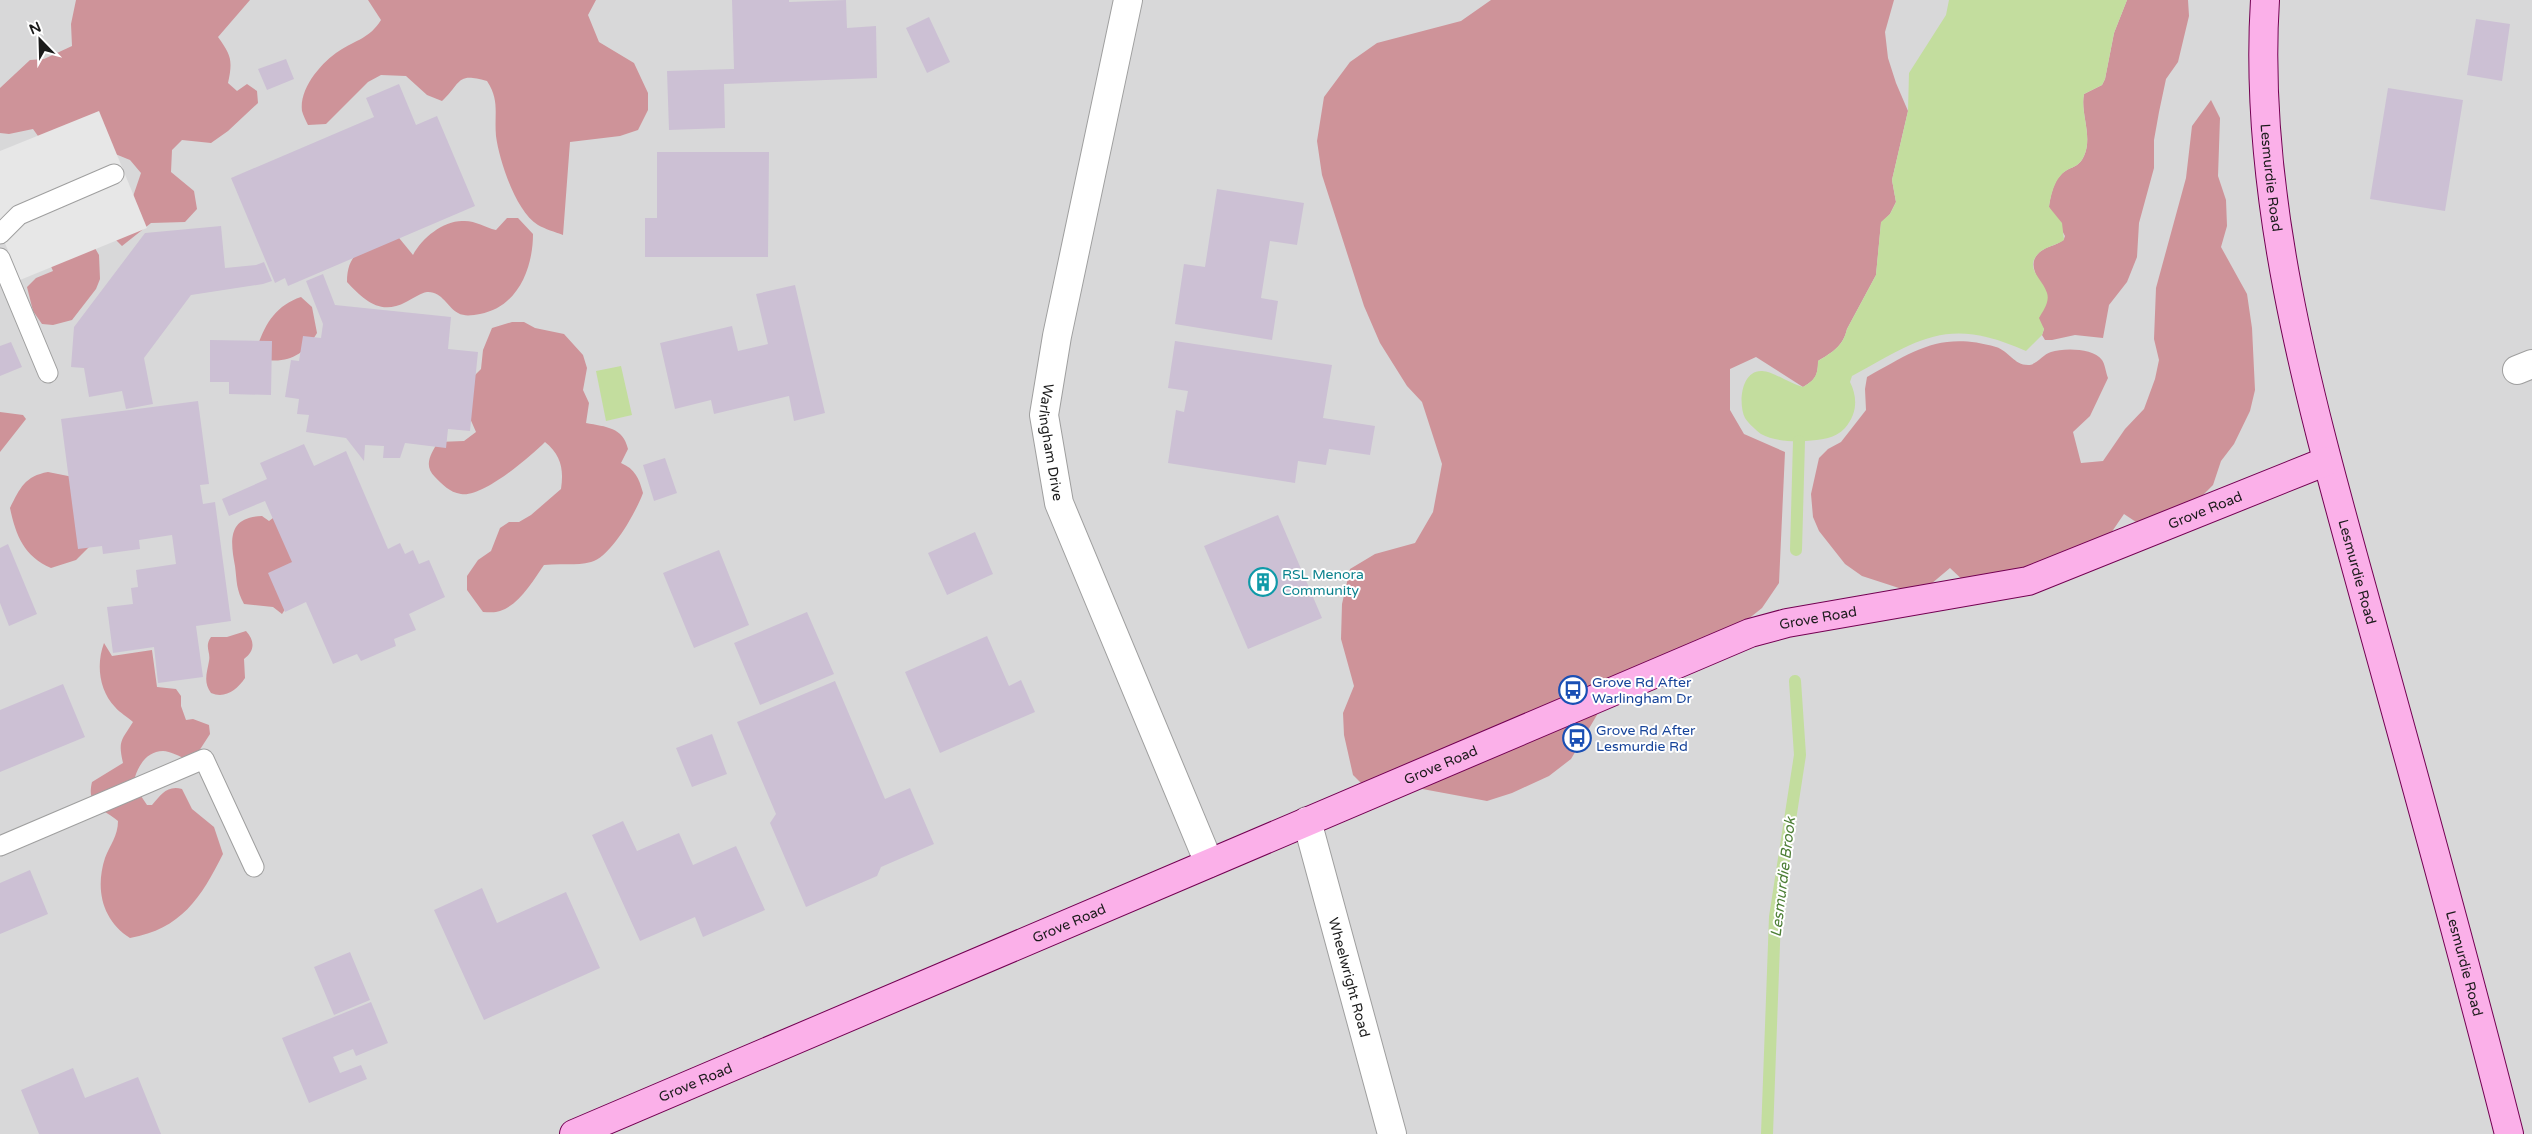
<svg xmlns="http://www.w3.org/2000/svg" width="2532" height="1134" viewBox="0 0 2532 1134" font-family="'Varela Round',sans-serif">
	<rect width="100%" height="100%" fill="#ebe0ed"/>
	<path fill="#d8d8d9" d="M0 0H2532V1134H0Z"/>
	<path fill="#ce9399" d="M76 0H250L218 37C231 55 233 60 228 83L237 91 247 84 257 91 258 103 228 131 211 143 182 140 172 150 171 172 194 191 197 209 185 222 151 223 122 246 113 237 127 214 141 173 130 160 103 149 38 136 33 129 9 134 0 133V88L30 60 44 59 72 46 71 24Z
		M368 0H596L588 15 599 42 634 63 648 93V110L638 130 620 136 570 142 563 235C555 232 545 229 538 225 516 212 499 160 496 136 494 113 500 101 487 81 456 72 462 82 442 101L427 95 406 76 381 75 368 82 326 124 308 125C306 121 303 115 302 111 299 88 322 62 339 51 356 40 370 38 381 20Z
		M1491 0H1894L1885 32 1888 58 1896 83 1908 111 1892 180 1896 202 1890 214 1881 223 1876 275 1847 329C1843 346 1833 352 1818 361 1818 376 1815 380 1803 387L1756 357 1730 369V410L1744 434 1785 452 1779 583 1762 608 1722 640 1604 703 1571 759 1549 776 1512 793 1487 801 1417 788 1373 795 1353 775 1344 735 1343 713 1354 686 1341 639 1342 604 1350 569 1375 554 1415 543 1433 512 1442 464 1422 402 1407 386 1380 343 1364 306 1322 175 1317 141 1324 97 1350 62 1377 43 1461 21Z
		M2127 0H2188L2189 16 2178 62 2166 79 2159 112 2154 140V168L2139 223 2137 257 2127 282 2109 305 2103 338 2075 335 2052 340H2045L2042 335 2044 329 2038 320 2047 294C2037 277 2023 260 2046 248 2053 245 2059 244 2064 239L2065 236 2049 207C2051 194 2054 177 2067 170 2075 166 2080 165 2084 156 2093 136 2080 113 2084 94L2102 85 2105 79 2114 33Z
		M2211 100 2220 118 2218 176 2226 200 2227 226 2221 247 2247 294 2252 328 2255 390 2250 411 2234 444 2221 461 2213 485 2192 506 2164 518 2136 522 2124 514 2111 533 2097 546 1969 586 1950 568 1931 584 1902 589 1862 576 1845 564 1819 531 1813 517 1811 494 1819 458 1828 449 1841 442 1866 410 1865 389 1867 377C1914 351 1940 331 1996 347 2009 351 2014 365 2028 365 2037 365 2043 354 2051 352 2064 348 2093 348 2102 360 2105 364 2106 373 2108 378L2090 416 2073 432 2081 463 2103 461 2125 429 2144 409 2155 379 2159 360 2154 339 2156 288 2186 178 2192 126Z
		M507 218H518L533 234C533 268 518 307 480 314 473 315 465 317 458 313 447 307 442 291 427 292 421 293 412 299 406 302 380 316 364 300 347 282 347 248 369 247 395 233L413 255C422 238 443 221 462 221 475 220 484 227 496 230Z
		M92 243 99 255 100 279 96 289 72 320 53 325 42 324 33 311 27 287 36 278 53 271 48 260Z
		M301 297 312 307 317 333C305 353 291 363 266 360L258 345C266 322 277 305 301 297Z
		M512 322H524L535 328 564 334 583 355 587 368 583 390 589 403 586 423C606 427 623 427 628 449L621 463C635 469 639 478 643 493 636 512 611 557 591 562 576 566 560 563 544 565 533 581 519 605 500 611 495 613 488 612 483 612L467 590V576L478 560 491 551 500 528 509 522H519L531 515 561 489C564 469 561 455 545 442 530 457 482 498 461 494 449 492 443 485 435 477 423 465 431 454 438 442L464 441 476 432 466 409 467 383 481 369 483 350 492 328Z
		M0 412 23 415 26 419 0 452Z
		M48 472 78 478 89 547 76 560 51 568C24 556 16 536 10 508 20 488 25 476 48 472Z
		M277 515 296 538 291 600 282 614 273 607 244 604C236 589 237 582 235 566 230 540 228 517 262 516L269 521Z
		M246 631C255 641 255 651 244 659L245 678C237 690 225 699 211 693 203 682 207 673 209 661 211 652 204 647 211 637H227Z
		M104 643 112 656 152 650 157 687 176 689 181 696V706L186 720 193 719 209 725 210 734 199 751 187 759C180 757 170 751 163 751 148 751 139 764 135 777L142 791 141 796 147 805H152C161 795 167 785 182 789L192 809 214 827 223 854C201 898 181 929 130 938 102 920 95 889 105 858 110 845 118 836 118 821 103 808 86 807 92 782L123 763C118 741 121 741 133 722 128 717 120 713 115 707 99 690 96 664 104 643Z"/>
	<path fill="#e7e7e7" d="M99 111 147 228 20 280 0 231V151Z"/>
	<path fill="#c3dd9e" d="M1949 0H2127L2114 33 2105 79 2102 85 2084 94C2080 113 2093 136 2084 156 2080 165 2075 166 2067 170 2055 177 2051 194 2049 207L2062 223 2064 240C2056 246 2044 246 2037 255 2025 269 2043 279 2047 293 2050 302 2043 311 2039 318L2044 329 2042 335 2026 351C1948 316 1921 338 1852 376L1850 382C1858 398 1857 414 1845 428 1835 439 1820 440 1806 441 1793 442 1773 441 1761 434 1756 430 1749 424 1745 418 1738 404 1741 371 1761 371 1771 370 1790 384 1803 387 1815 380 1818 375 1818 361 1833 352 1843 346 1847 329L1876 275 1881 222 1890 214 1896 202 1892 180 1908 111 1909 73 1946 15Z
		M621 366 632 415 606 421 596 371Z"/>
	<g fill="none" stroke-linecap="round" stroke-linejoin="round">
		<path stroke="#c3dd9e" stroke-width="12" d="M1796 550 1799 441
			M1767 1134 1775 917 1800 755 1795 681"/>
	</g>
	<path fill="#ccc0d4" d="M732 0H789V2L846 0 847 28 876 26 877 78 724 84 725 128 669 130 667 71 734 69Z
		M929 17 950 62 927 73 906 28Z
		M2476 19 2510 24 2502 81 2467 75Z
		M286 59 294 79 267 90 258 69Z
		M399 84 416 125 437 116 475 206 288 286 285 278 275 283 231 178 374 117 366 98Z
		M2388 88 2463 100 2445 211 2370 199Z
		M657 152H769L768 257H645V218H657Z
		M1217 189 1304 203 1297 245 1270 241 1261 298 1278 301 1272 340 1175 324 1184 264 1205 267Z
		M221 226 225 268 256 265 264 262 272 281 263 284 191 295 144 358 153 404 126 409 122 391 89 397 84 368 71 367 74 327 145 233Z
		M323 274 335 305 451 317 448 349 478 352 470 431 448 429 446 448 405 443 400 458H383L384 446 365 445 364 461 346 438 306 432 309 415 297 414 299 399 285 397 291 360 299 361 303 336 321 338 323 324 306 281Z
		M795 285 825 413 794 421 789 396 714 414 711 400 675 409 660 343 732 326 738 351 768 344 756 294Z
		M210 340 272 341 271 395 229 394V382H210Z
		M1175 341 1332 365 1323 418 1375 426 1370 455 1329 449 1326 465 1298 461 1295 483 1168 463 1176 410 1184 412 1188 391 1168 388Z
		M11 342 22 367 0 376V346Z
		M198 401 209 484 200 485 203 504 215 502 231 621 196 626 203 677 158 683 154 647 113 653 107 607 133 604 131 588 138 587 136 570 176 564 172 535 139 540 140 549 103 554 102 546 78 549 61 419Z
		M304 444 314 466 346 451 388 549 400 543 405 554 413 550 419 564 429 560 445 597 409 614 416 630 394 639 396 646 361 661 357 654 333 664 306 602 285 612 268 573 292 562 265 501 229 516 222 499 267 479 260 463Z
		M665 458 677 493 654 501 643 465Z
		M1278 515 1322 618 1248 649 1204 546Z
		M975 532 993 574 947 595 928 553Z
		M8 544 37 614 9 626 0 603V548Z
		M719 550 749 625 694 648 663 573Z
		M807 612 834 674 760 705 734 643Z
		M987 636 1009 686 1021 680 1035 712 940 753 905 672Z
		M835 681 885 799 910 788 934 844 881 867 877 876 806 907 770 823 776 814 737 722Z
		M63 684 85 737 0 772V710Z
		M712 734 727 774 692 787 676 748Z
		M623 821 637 851 679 833 693 865 736 846 765 910 703 937 695 917 640 941 592 835Z
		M30 870 48 914 0 934V883Z
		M482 888 497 923 566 892 600 968 484 1020 434 910Z
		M350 952 370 1000 334 1015 314 967Z
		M371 1002 388 1043 356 1056 353 1049 333 1057 340 1073 361 1065 367 1079 309 1103 282 1038Z
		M73 1068 85 1098 138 1077 161 1134H39L21 1090Z"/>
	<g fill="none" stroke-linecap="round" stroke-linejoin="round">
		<defs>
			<path id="lane" d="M0 234 19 215 114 174
				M0 258 48 373
				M0 846 204 759 254 867"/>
			<g id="street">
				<path id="s1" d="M1128 0 1057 336 1044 415 1059 503 1209 863"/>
				<path d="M2517 370 2532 364"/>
				<path id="s2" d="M1307 821 1392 1134"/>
			</g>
			<g id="secondary">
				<path id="s3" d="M2265 0C2252 202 2313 410 2366 603 2415 780 2464 956 2509 1134"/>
				<path id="s4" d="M574 1134 1750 633 1787 623 2028 581 2327 461"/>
			</g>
		</defs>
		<use href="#lane" stroke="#9f9f9f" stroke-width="21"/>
		<use href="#street" stroke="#9f9f9f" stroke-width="30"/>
		<use href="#secondary" stroke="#730152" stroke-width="30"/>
		<use href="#lane" stroke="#fff" stroke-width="19"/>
		<use href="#street" stroke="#fff" stroke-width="28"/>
		<use href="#secondary" stroke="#fbb0e9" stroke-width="28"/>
	</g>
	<defs>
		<symbol id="building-ring" viewBox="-11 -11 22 22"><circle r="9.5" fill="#fff" stroke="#0f9aa8" stroke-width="1.5"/><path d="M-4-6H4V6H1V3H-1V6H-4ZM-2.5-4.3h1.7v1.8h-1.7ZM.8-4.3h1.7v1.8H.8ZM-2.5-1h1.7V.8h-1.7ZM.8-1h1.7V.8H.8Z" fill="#0f9aa8"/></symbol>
		<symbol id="bus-ring" viewBox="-11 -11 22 22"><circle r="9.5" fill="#fff" stroke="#1a4fb4" stroke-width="1.5"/><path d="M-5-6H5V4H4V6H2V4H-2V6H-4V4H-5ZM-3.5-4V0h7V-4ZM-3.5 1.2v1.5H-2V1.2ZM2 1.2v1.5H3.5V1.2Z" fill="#1a4fb4"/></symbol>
	</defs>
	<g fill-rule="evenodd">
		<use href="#building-ring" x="1247" y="566" width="32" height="32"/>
		<use href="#bus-ring" x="1557" y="674" width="32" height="32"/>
		<use href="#bus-ring" x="1561" y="722" width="32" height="32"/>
	</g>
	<g text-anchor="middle" stroke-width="4" stroke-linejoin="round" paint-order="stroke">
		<g font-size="14" fill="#1b1b1b" stroke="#fff">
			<text dy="5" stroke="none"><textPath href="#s3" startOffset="178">Lesmurdie Road</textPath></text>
			<text dy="5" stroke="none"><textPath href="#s1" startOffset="451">Warlingham Drive</textPath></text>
			<text dy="5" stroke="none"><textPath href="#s4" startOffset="1752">Grove Road</textPath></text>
			<text dy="5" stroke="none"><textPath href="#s3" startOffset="582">Lesmurdie Road</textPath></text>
			<text dy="5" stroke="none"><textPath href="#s4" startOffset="1348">Grove Road</textPath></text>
			<text dy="5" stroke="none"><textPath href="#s4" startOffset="942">Grove Road</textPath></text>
			<text dy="5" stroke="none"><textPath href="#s4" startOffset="538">Grove Road</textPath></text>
			<text dy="5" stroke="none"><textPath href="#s3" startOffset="988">Lesmurdie Road</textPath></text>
			<text dy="5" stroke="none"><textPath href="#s2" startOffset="162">Wheelwright Road</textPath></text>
			<text dy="5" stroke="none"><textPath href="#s4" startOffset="132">Grove Road</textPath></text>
		</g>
		<g font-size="14" fill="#0d838f" stroke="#fff" text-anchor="start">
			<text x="1282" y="579">RSL Menora<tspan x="1282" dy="16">Community</tspan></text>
		</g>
		<g font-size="14" fill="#164399" stroke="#fff" text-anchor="start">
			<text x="1592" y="687">Grove Rd After<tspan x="1592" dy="16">Warlingham Dr</tspan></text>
			<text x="1596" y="735">Grove Rd After<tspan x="1596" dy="16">Lesmurdie Rd</tspan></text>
		</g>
		<g font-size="15" font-style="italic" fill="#4c7e35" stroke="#fff">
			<text transform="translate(1783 877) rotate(-83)" y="5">Lesmurdie Brook</text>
		</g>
	</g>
	<g transform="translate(40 40) rotate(337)" stroke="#ffffff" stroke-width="4" paint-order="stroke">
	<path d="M0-4L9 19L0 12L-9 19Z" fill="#1b1b1b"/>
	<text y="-8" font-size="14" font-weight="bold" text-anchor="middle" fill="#1b1b1b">N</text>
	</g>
</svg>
